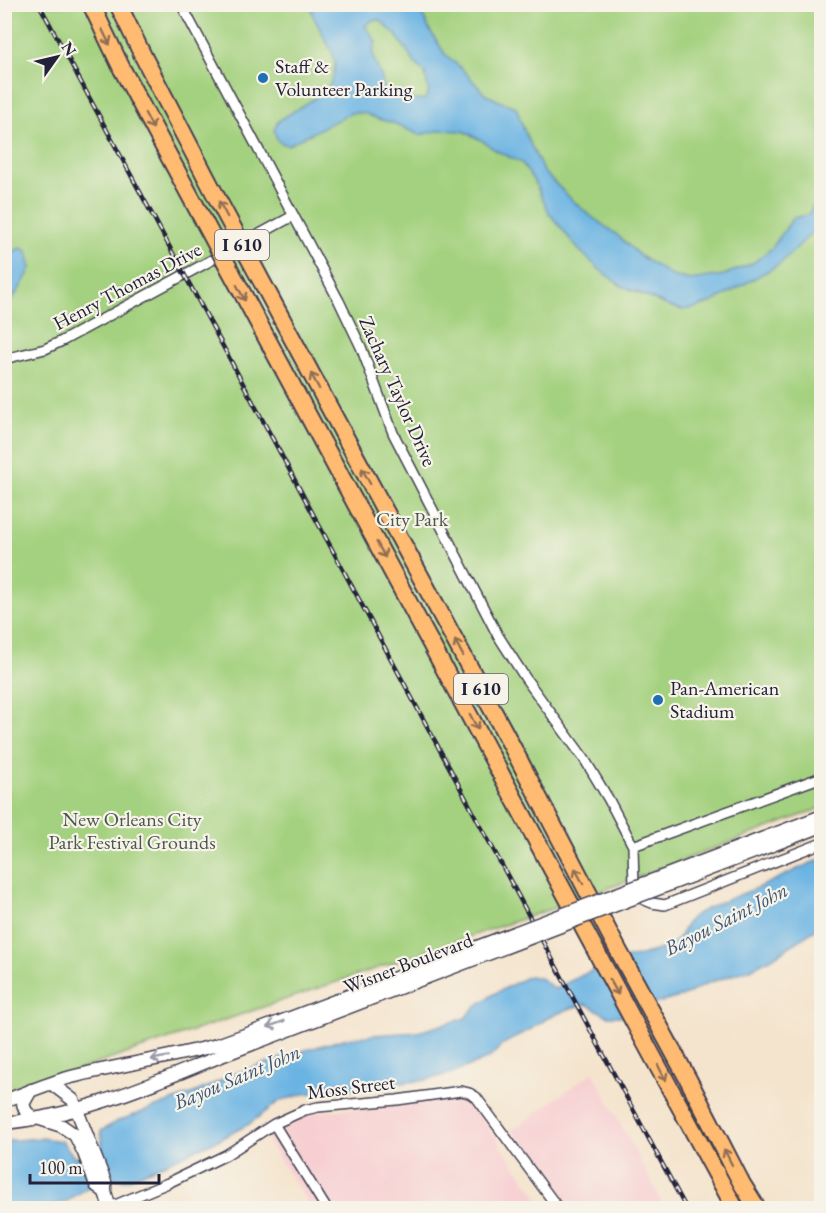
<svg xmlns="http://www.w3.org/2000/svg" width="826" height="1213" viewBox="0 0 826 1213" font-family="'EB Garamond',serif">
	<rect width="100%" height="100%" fill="#f7f3e8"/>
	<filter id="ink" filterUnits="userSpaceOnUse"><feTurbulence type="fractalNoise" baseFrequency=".0167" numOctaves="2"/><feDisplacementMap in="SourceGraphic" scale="12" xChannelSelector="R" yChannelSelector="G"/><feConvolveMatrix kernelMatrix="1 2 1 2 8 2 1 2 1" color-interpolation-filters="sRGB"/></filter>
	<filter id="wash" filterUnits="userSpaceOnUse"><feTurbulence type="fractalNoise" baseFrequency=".008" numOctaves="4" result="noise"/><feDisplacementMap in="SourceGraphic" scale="24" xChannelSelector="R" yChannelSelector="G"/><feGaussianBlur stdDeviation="1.35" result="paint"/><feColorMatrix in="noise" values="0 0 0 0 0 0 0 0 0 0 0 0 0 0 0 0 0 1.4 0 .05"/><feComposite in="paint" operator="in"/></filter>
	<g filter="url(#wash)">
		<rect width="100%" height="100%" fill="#f4e4cd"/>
		<path fill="#f7cfd2" d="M593 1072 665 1208H569L512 1130Z
			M460 1099 470 1102 545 1208H311L265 1137 294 1119 314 1112Z"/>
		<path fill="#a4d17f" stroke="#637a5d" stroke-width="1.5" d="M4 5H821V808L580 899 5 1095Z"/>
		<path fill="#6ab4e3" stroke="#466b8f" stroke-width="1.5" fill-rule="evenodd" d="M310 5H418L429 29 445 54 463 70 485 94 499 101 516 107 524 130 543 171 574 202 592 217 616 234 640 256 672 276 690 280 724 275 753 263 772 248 793 218 808 215 817 200 821 197V224L780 264 713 302 695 308 682 310 668 306 620 285 600 270 579 250 549 213 535 183 522 163 495 150 481 140 463 131 442 130 419 135 396 124 378 119 364 113H351L288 145C277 142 277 141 274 130L278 121 315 98 329 87 334 73 335 64 332 52 313 16ZM373 20H380L395 34 408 52 413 61 425 73 429 92 425 99 415 100 406 97 393 99 383 88 382 79 375 62 373 53 376 42 371 34 365 26Z
			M21 248 27 251 31 268 22 285 5 310V258L13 251Z
			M821 859V926L772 958 750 969 708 983 684 996 657 1003 623 1016H608L586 1004 571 1008 548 1018 533 1028 503 1044 489 1058 452 1073 426 1080 304 1094 280 1101 249 1124 220 1139 127 1180 112 1179 87 1188 66 1202 43 1208H5L4 1141 41 1138 62 1141 74 1157 102 1148 101 1131 118 1121 194 1093 237 1073 296 1053 344 1039 374 1035 418 1032 465 1018 475 1007 494 994 529 976 540 978 555 989C574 979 597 967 617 961 635 955 654 954 670 945 683 939 684 923 692 917 712 903 737 897 759 887 780 878 800 867 821 859Z"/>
	</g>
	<g filter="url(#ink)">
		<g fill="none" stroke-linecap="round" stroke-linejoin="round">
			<defs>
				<path id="minor" d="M181 4 339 301 361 347 393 433 497 634 526 679 585 760 609 800 633 846 634 888 640 898 652 903 665 905 822 843
					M4 359 45 349 62 341 293 216
					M633 846 822 777
					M274 1124 326 1208
					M108 1208 168 1183 226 1155 274 1124 305 1110 318 1107 397 1100 461 1091 469 1093 476 1097 558 1208"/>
				<path id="tertiary" d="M52 1084 73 1100 105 1182V1192L110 1208
					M31 1090 23 1104 26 1112 35 1119
					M4 1101C26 1093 48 1083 71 1077 119 1065 169 1058 217 1045
					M40 1119 62 1126 75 1135 84 1153 96 1185 105 1192
					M4 1123C81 1116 151 1084 221 1056"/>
				<path id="motorway" d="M91 4 122 69
					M118 4 143 56
					M343 433 506 735 616 946 688 1079 742 1184 757 1208
					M323 443C461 698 596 954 735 1208"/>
			</defs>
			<use href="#minor" stroke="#423f51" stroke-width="12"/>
			<use href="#tertiary" stroke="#423f51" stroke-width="15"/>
			<use href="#motorway" stroke="#423f51" stroke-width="20"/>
			<use href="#minor" stroke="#fff" stroke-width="9"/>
			<use href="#tertiary" stroke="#fff" stroke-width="12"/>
			<use href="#motorway" stroke="#ffbb71" stroke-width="16"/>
			<defs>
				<path id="rail" d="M39 4 686 1208"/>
			</defs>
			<use href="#rail" stroke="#22223b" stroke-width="4.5"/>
			<use href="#rail" stroke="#f7f3e8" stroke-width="2" stroke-dasharray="7" stroke-linecap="butt"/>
			<defs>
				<path id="tertiary-bridge" d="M217 1045 256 1031 822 816
					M221 1056 822 826"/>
				<path id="motorway-bridge" d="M143 56 219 202 343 433
					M122 69 323 443"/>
			</defs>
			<use href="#tertiary-bridge" stroke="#423f51" stroke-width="15" stroke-linecap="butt"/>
			<use href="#motorway-bridge" stroke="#423f51" stroke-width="20" stroke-linecap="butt"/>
			<use href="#tertiary-bridge" stroke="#fff" stroke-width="12"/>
			<use href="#motorway-bridge" stroke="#ffbb71" stroke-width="16"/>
		</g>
		<defs><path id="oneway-shaft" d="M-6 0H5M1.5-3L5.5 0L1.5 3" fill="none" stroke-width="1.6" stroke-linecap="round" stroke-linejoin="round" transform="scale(1.5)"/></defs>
		<g stroke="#906e56">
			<use href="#oneway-shaft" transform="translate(106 37) rotate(64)"/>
			<use href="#oneway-shaft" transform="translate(149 121) rotate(62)"/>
			<use href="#oneway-shaft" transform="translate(223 209) rotate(-118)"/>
			<use href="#oneway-shaft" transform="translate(241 293) rotate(62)"/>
			<use href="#oneway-shaft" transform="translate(315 381) rotate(-118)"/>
			<use href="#oneway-shaft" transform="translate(366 476) rotate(-118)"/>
			<use href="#oneway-shaft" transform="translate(381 550) rotate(61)"/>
			<use href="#oneway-shaft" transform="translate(459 648) rotate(-118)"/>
			<use href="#oneway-shaft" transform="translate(474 722) rotate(62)"/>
			<use href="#oneway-shaft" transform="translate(579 876) rotate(-118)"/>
			<use href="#oneway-shaft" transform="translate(614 987) rotate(61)"/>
			<use href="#oneway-shaft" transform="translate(662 1073) rotate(63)"/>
			<use href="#oneway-shaft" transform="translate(728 1157) rotate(-117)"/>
		</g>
		<g stroke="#9c9ca7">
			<use href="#oneway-shaft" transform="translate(276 1024) rotate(159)"/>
			<use href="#oneway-shaft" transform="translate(160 1058) rotate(170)"/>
		</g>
	</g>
	<g fill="#1f6fb2" stroke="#f7f3e8" stroke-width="2">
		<circle cx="263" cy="78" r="6"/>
		<circle cx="658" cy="700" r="6"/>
	</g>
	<g text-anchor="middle" stroke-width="4.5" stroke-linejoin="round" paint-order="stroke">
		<g fill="#f7f3e8" stroke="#62616f" stroke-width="1.5">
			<rect x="215" y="230" width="54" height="30" rx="4.5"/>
			<rect x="454" y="674" width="54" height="30" rx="4.5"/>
		</g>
		<g font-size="18" font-weight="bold" fill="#22223b">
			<text x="242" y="251">I 610</text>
			<text x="481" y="695">I 610</text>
		</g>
		<g font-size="20" fill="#22223b" stroke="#f7f3e8" text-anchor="start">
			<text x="275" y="73">Staff &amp;<tspan x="275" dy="23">Volunteer Parking</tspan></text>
			<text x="670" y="695">Pan-American<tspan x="670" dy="23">Stadium</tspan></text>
		</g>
		<g font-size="20" fill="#22223b" stroke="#f7f3e8">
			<text transform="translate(127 286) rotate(-28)" y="7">Henry Thomas Drive</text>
			<text transform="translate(398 391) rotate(66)" y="7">Zachary Taylor Drive</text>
			<text transform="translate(408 963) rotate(-21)" y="7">Wisner Boulevard</text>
			<text transform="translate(351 1087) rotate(-7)" y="7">Moss Street</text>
		</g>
		<g font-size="20" fill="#49574f" stroke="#f7f3e8">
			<text x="412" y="526">City Park</text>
			<text x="132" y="826">New Orleans City<tspan x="132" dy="23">Park Festival Grounds</tspan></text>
		</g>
		<g font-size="21" font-style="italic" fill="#3b5576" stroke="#f7f3e8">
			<text transform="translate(726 919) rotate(-27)" y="7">Bayou Saint John</text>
			<text transform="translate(237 1077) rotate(-23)" y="7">Bayou Saint John</text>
		</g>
	</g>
	<rect width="826" height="1213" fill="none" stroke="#f7f3e8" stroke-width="24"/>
	<g transform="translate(57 57) rotate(56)" stroke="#f7f3e8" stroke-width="4.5" paint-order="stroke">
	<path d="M0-4.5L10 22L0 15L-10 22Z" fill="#22223b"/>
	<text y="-9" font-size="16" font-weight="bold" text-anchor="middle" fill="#22223b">N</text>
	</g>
	<path d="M30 1174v9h129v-9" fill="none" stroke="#22223b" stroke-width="3"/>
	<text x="39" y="1174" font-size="18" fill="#22223b" stroke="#f7f3e8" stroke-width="4.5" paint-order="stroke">100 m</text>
</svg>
